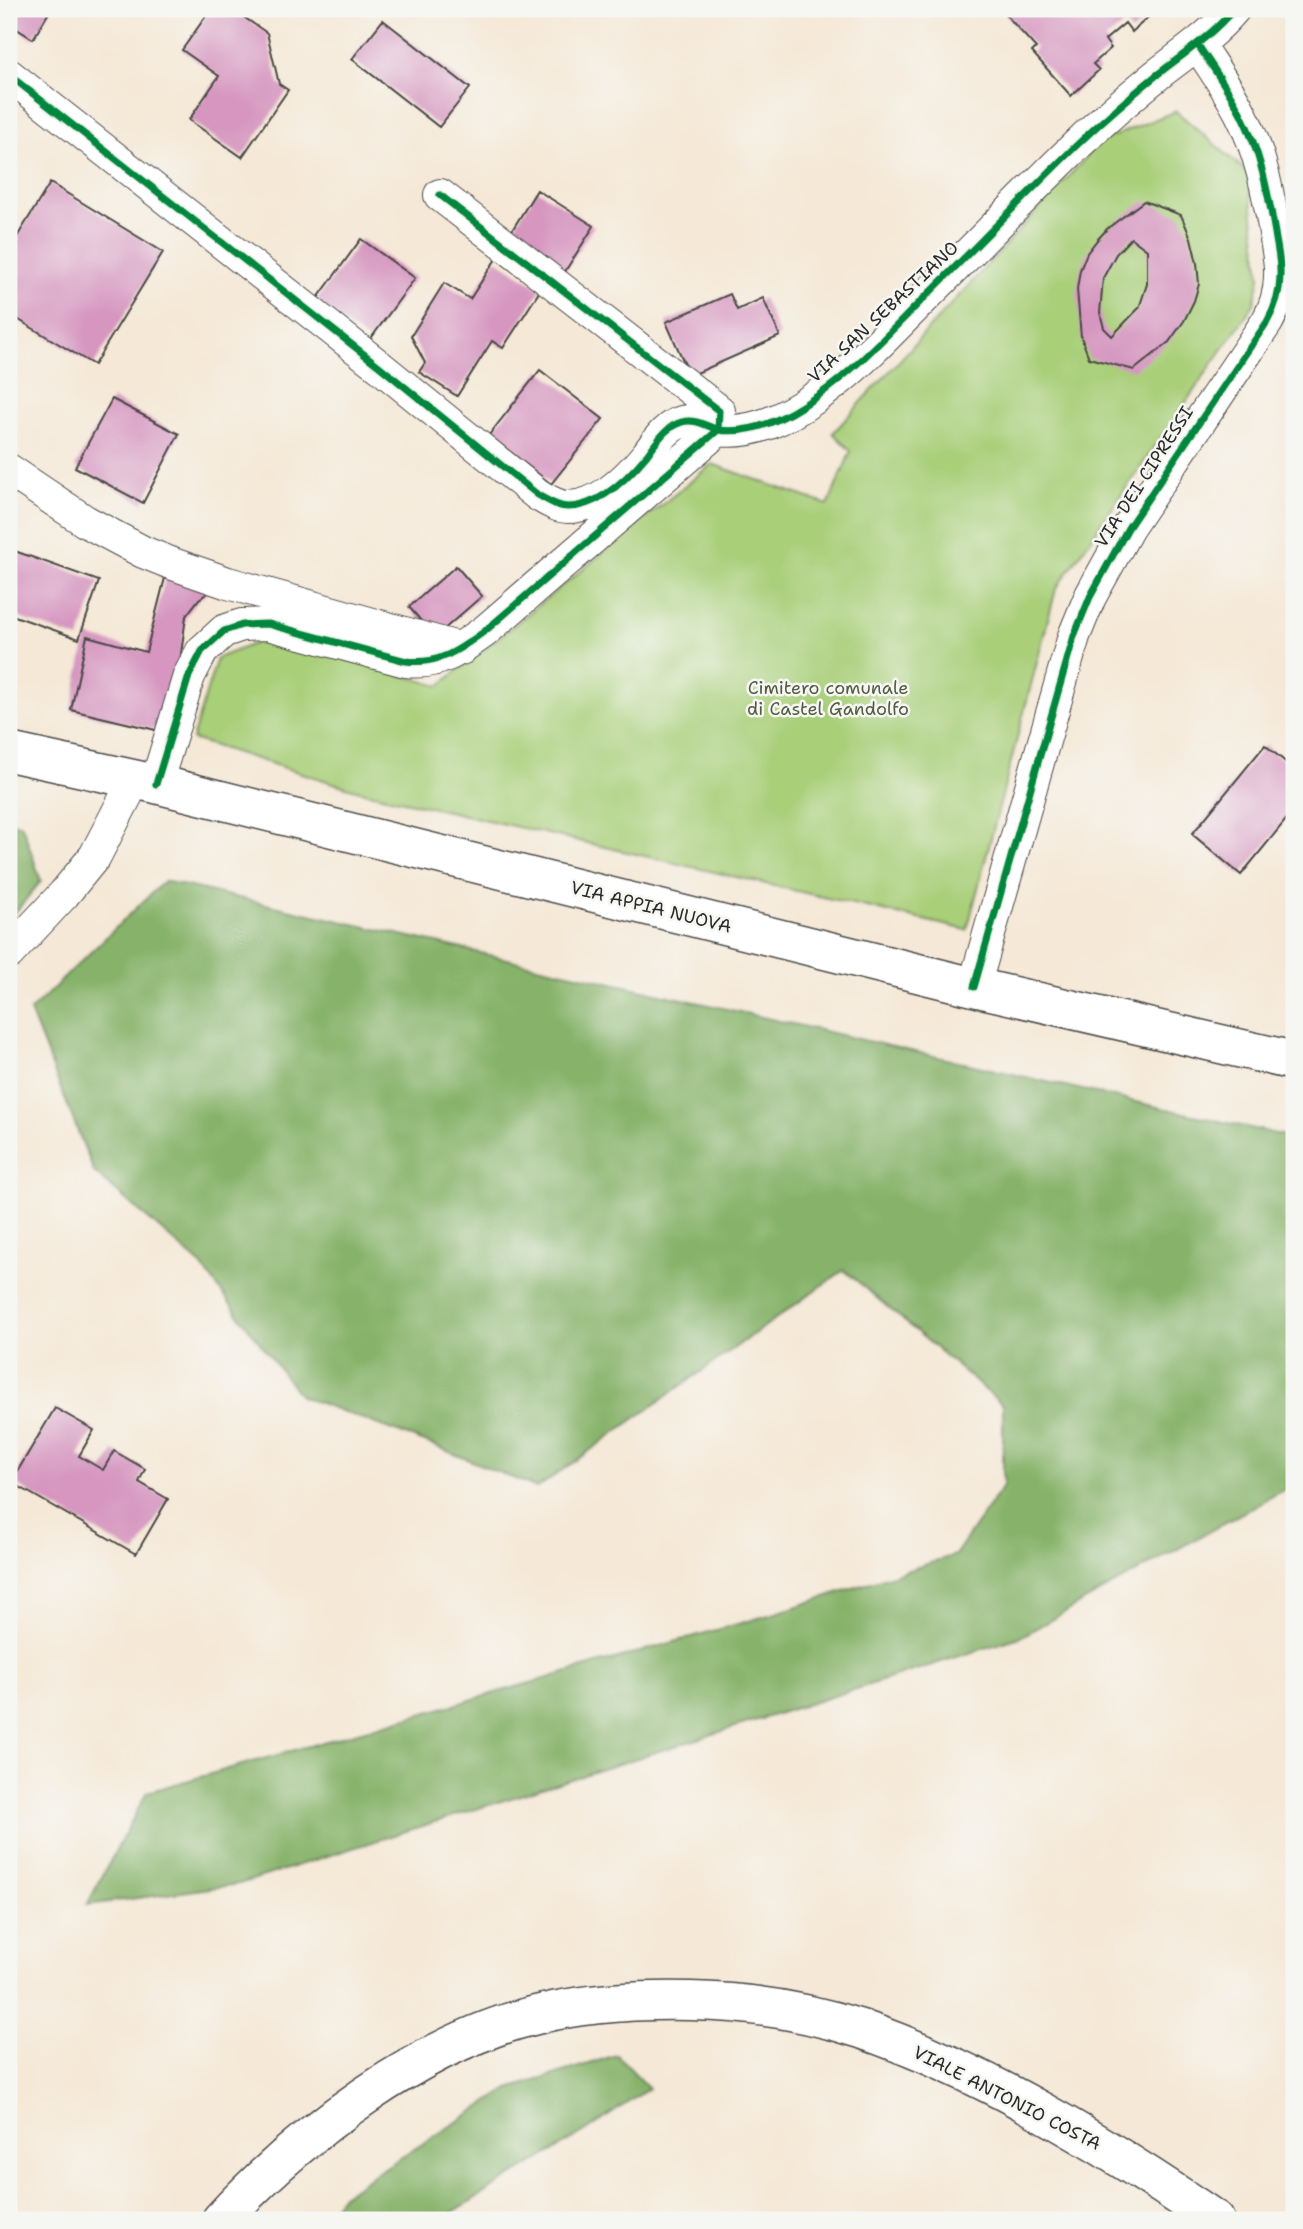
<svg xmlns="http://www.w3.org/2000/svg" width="1303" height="2229" viewBox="0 0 1303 2229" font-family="'Shantell Sans',sans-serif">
	<rect width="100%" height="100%" fill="#f6f6f2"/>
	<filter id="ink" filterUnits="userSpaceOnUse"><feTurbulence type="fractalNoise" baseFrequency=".0143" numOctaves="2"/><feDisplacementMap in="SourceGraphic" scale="14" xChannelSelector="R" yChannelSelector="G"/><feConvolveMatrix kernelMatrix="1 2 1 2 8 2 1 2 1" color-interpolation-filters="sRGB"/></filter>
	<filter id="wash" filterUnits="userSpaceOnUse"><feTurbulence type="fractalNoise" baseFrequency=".00686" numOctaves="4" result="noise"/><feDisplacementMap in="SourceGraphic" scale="28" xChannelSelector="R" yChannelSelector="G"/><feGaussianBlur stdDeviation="1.57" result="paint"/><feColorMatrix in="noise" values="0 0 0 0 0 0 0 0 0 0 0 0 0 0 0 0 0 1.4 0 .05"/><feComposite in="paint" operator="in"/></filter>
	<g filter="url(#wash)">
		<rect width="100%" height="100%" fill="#f5e8d6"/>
		<path fill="#a9cf79" stroke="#6a7d52" stroke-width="2" d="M1176 111 1248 173 1260 277 1254 304 1056 589 967 930 356 790 192 739 217 658 271 637 439 686 712 464 828 505 851 451 833 433 1101 141Z"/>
		<path fill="#86b269" stroke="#586e4a" stroke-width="2" d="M9 821 22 825 41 881 9 920Z
			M164 881 1294 1138V1484L1020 1637 239 1884 87 1905 147 1792 776 1613 955 1555 1003 1486V1405L844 1270 537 1488 425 1442 300 1396 201 1265 94 1172 30 1011Z
			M617 2055 649 2088 585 2132 453 2212 446 2220H323L342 2195 509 2089Z"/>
		<g id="blocks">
			<path fill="#d696c0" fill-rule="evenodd" d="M9 9H51L33 39 9 24Z
				M211 9H232L267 33 279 84 288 90 242 157 189 120 219 76 182 50Z
				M1013 9H1073L1075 11 1077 9H1155L1156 10 1132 32 1125 23 1105 40 1111 48 1093 64 1099 70 1071 96 1032 52 1036 48 1006 15Z
				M383 20 470 88 439 127 352 59Z
				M50 183 163 252 94 365 9 314V250Z
				M537 190 594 226 562 276 506 240Z
				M1144 201 1181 215 1191 238 1197 263 1199 284 1194 301 1184 321 1169 342 1134 370 1089 358 1081 337 1077 289 1080 270 1087 253 1097 240 1108 228ZM1131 238 1147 250V284L1139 308 1112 336 1104 328 1100 313 1103 278 1116 254Z
				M361 239 415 278 369 341 315 302Z
				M496 259 541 289 503 348 492 341 457 396 419 372 425 363 411 336 444 283 470 299Z
				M730 294 737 310 763 298 780 336 690 376 666 322Z
				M540 370 603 419 551 484 489 435Z
				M112 399 179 434 143 503 75 467Z
				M9 549 99 581 79 639 9 614Z
				M456 566 482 596 435 637 409 607Z
				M165 578 215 588 199 599 186 616 180 662 160 731 71 710 87 636 146 652Z
				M1265 745 1294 769V810L1241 875 1192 834Z
				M55 1408 94 1430 79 1456 103 1470 114 1451 145 1469 139 1482 168 1499 136 1554 11 1482Z"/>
		</g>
	</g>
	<g filter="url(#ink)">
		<use href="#blocks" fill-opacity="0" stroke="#494745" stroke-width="2"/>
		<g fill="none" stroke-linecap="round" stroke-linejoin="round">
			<defs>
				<path id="street" d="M9 75 379 366 538 495C547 500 557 507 568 507 599 507 628 478 647 455 656 443 666 426 682 422 694 418 707 426 718 430L719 411 440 195
					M9 470 85 521 143 552 173 564 228 583 461 649
					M156 784 189 676 202 651 224 631 242 625 268 624 406 661C439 665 459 650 485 631L718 430C754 435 787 417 816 397 854 371 888 334 921 301 974 249 1025 195 1078 144 1104 119 1131 96 1158 74 1185 53 1212 35 1234 9
					M9 953 64 894 95 856 134 781
					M974 987 1074 636 1090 597 1128 528 1267 322C1275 308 1280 292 1280 276 1281 262 1277 247 1275 233 1268 192 1260 151 1241 114 1229 90 1213 68 1198 45"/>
				<path id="secondary" d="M221 2220C299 2135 422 2042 536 2015 587 2002 639 2000 691 2001 750 2002 806 2011 861 2029 984 2071 1108 2147 1215 2220"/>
				<path id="primary" d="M9 752 156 784 974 987 1294 1061"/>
			</defs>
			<use href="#street" stroke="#494745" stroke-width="34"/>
			<use href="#secondary" stroke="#494745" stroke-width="41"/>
			<use href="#primary" stroke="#494745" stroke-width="41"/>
			<use href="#street" stroke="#fff" stroke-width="32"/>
			<use href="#secondary" stroke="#fff" stroke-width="38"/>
			<use href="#primary" stroke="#fff" stroke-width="38"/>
			<defs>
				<path id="cycleway" d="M9 75 379 366 538 495C547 500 557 507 568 507 599 507 628 478 647 455 656 443 666 426 682 422 694 418 707 426 718 430L719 411 440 195
					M156 784 189 676 202 651 224 631 242 625 268 624 406 661C439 665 459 650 485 631L718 430C754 435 787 417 816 397 854 371 888 334 921 301 974 249 1025 195 1078 144 1104 119 1131 96 1158 74 1185 53 1212 35 1234 9
					M974 987 1074 636 1090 597 1128 528 1267 322C1275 308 1280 292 1280 276 1281 262 1277 247 1275 233 1268 192 1260 151 1241 114 1229 90 1213 68 1198 45"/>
			</defs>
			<use href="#cycleway" stroke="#f6f6f2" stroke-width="11"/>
			<use href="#cycleway" stroke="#00873e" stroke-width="7"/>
		</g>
	</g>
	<g text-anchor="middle" stroke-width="5" stroke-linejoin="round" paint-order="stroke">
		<g font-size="18" fill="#2b2b2b" stroke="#f6f6f2">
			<text transform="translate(883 312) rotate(-43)" y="6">VIA SAN SEBASTIANO</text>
			<text transform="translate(1144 477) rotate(-57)" y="6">VIA DEI CIPRESSI</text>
			<text transform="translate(651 907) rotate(14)" y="6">VIA APPIA NUOVA</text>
			<text transform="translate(1007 2098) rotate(27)" y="6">VIALE ANTONIO COSTA</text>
		</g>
		<g font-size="18" fill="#515c42" stroke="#f6f6f2">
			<text x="828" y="694">Cimitero comunale<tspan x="828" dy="21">di Castel Gandolfo</tspan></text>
		</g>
	</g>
	<rect width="1303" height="2229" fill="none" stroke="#f6f6f2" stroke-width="35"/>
</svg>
